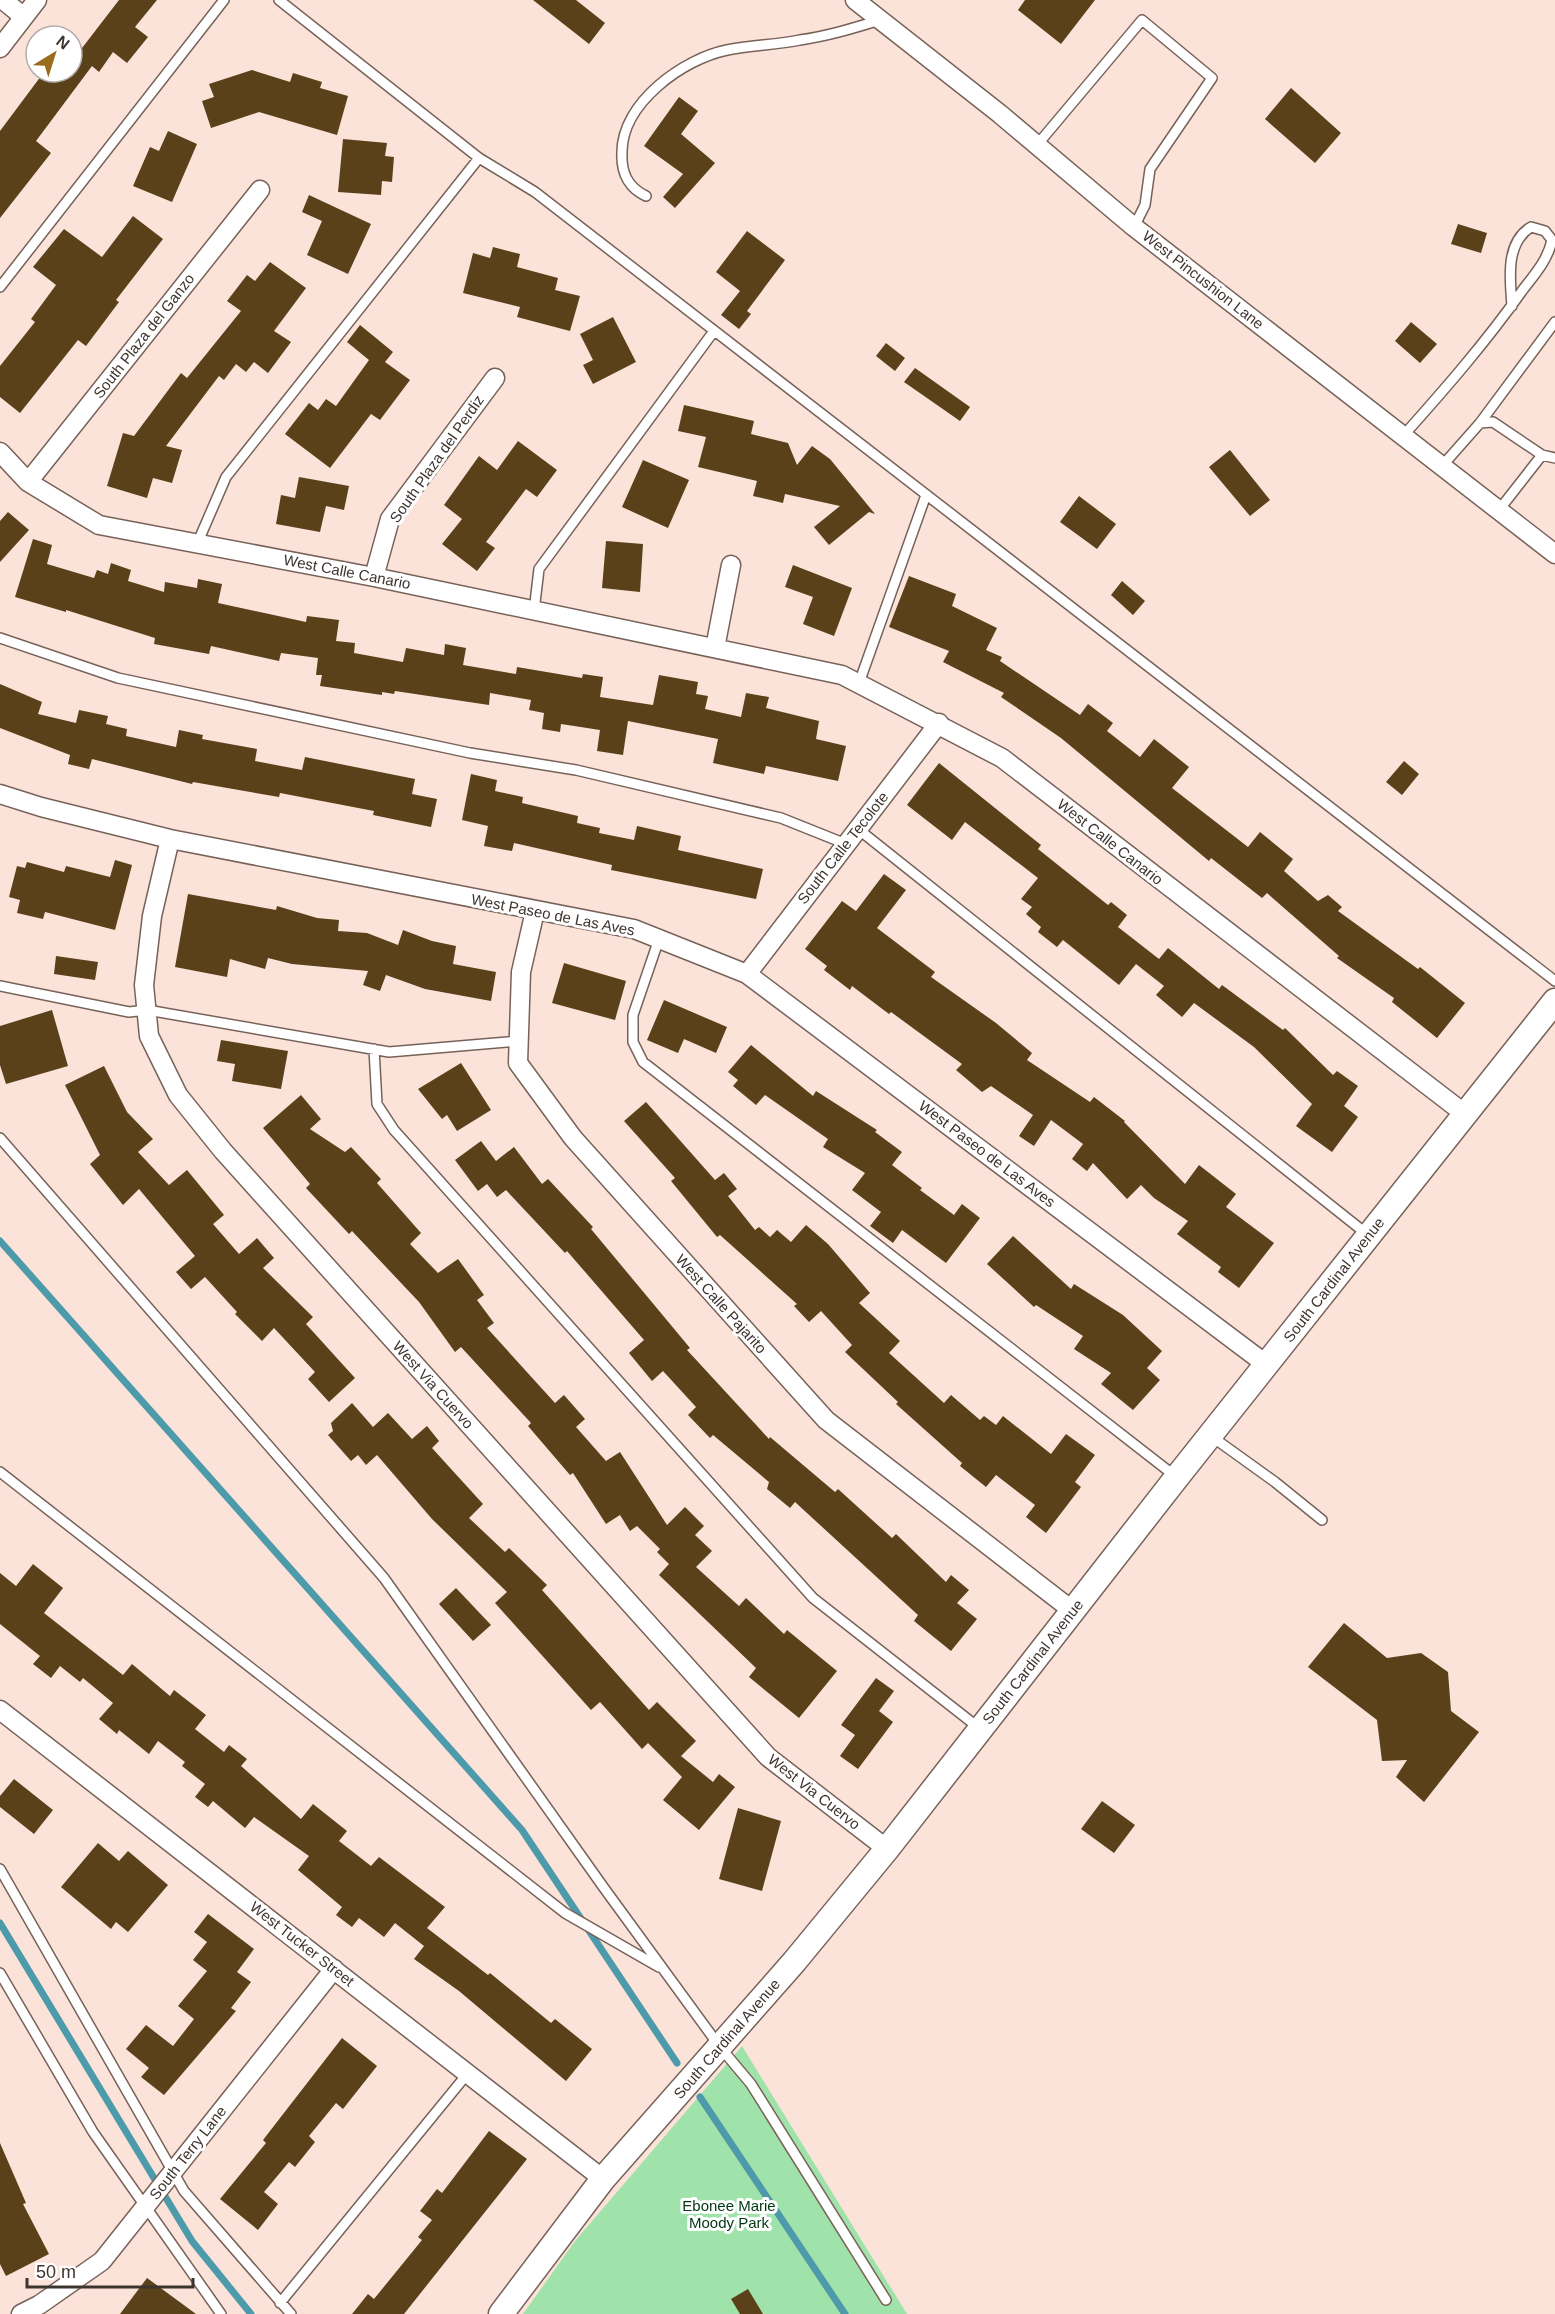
<svg xmlns="http://www.w3.org/2000/svg" width="1555" height="2314" viewBox="0 0 1555 2314" font-family="Arial,sans-serif">
	<rect width="100%" height="100%" fill="#fce3d9"/>
	<path fill="#a0e3aa" d="M742 2046 907 2314H523L575 2241Z"/>
	<g fill="none" stroke-linecap="round" stroke-linejoin="round">
		<path stroke="#4c9aaa" stroke-width="7" d="M0 1241 522 1830 677 2063
			M0 1923 192 2241 251 2314
			M700 2097 845 2314"/>
	</g>
	<path fill="#5a4119" d="M119 0H157L135 27 148 37 127 63 113 52 99 72 92 66 36 141 51 153 0 218V131L44 72H72V61Z
		M533 0H576L605 23 589 44Z
		M1025 0H1095L1061 44 1018 10Z
		M252 70 290 82 293 73 322 82 320 88 348 96 337 135 259 112 211 128 202 101 214 97 209 84Z
		M1291 88 1341 133 1315 163 1265 119Z
		M679 97 698 111 681 134 715 163 675 208 663 197 683 174 644 146Z
		M168 131 197 144 172 202 133 186 150 147 159 151Z
		M343 139 387 143 385 156 394 157 392 182 382 181 381 195 338 192Z
		M309 195 371 224 348 274 307 255 322 221 302 212Z
		M133 216 163 239 116 300 119 302 86 346 78 340 20 413 0 397V366L35 322 31 319 56 285 33 267 64 229 102 257Z
		M1458 224 1487 233 1481 253 1451 244Z
		M747 231 785 260 747 311 751 314 739 329 721 315 740 291 716 272Z
		M493 247 520 254 517 267 558 278 555 290 580 296 570 331 517 317 520 307 463 293 473 253 490 258Z
		M270 262 306 288 274 331 291 342 268 373 254 362 246 372 236 364 224 380 219 376 166 446 182 450 172 483 153 478 147 498 107 486 123 433 134 436 181 373 187 378 241 311 227 301 247 275 255 281Z
		M613 317 636 362 593 384 583 365 593 360 580 334Z
		M1411 322 1437 344 1420 363 1395 341Z
		M360 325 393 352 385 362 410 380 380 420 371 414 330 468 285 434 309 403 318 410 326 399 336 406 369 360 347 342Z
		M886 343 905 358 895 371 876 356Z
		M915 368 970 407 960 421 904 382Z
		M684 405 754 421 751 434 788 443 797 465 812 446 830 459 875 514 869 512 829 545 814 527 840 506 785 494 783 503 753 496 757 481 698 467 706 437 678 431Z
		M518 441 557 470 537 497 526 489 486 542 495 548 477 571 442 544 462 519 444 505 479 456 497 470Z
		M1230 450 1270 500 1250 516 1209 467Z
		M643 460 689 480 668 528 622 507Z
		M299 477 349 486 344 510 326 506 320 532 276 524 281 495 295 498Z
		M1079 496 1116 524 1097 549 1060 522Z
		M8 512 29 530 0 562V521Z
		M33 539 52 545 47 564 94 578 97 570 108 574 111 563 131 570 128 581 164 592 165 582 197 588 198 579 222 584 218 603 306 622 307 616 339 620 336 641 355 643 354 653 403 662 406 648 444 655 445 644 466 648 463 665 516 674 517 667 582 678 583 674 603 677 600 697 653 705 659 675 698 682 696 694 708 696 705 709 741 717 746 693 769 697 766 708 819 721 816 739 846 746 838 781 766 766 764 774 713 763 718 739 628 721 623 755 597 751 600 730 561 724 560 732 542 729 544 713 529 710 531 700 490 693 489 705 395 691 394 694 382 692V695L320 686 322 675H316L318 658 281 653 279 661 211 646 209 654 154 644 155 638 66 610V612L15 597Z
		M606 541 643 544 640 592 602 588Z
		M793 565 852 588 834 636 803 624 813 597 785 587Z
		M909 576 956 594 952 606 997 628 986 650 1002 657 1000 661 1080 715 1088 704 1113 723 1107 731 1140 757 1154 739 1189 767 1172 788 1248 847 1260 832 1293 859 1284 871 1318 901 1328 895 1342 907 1338 911 1418 969 1420 967 1465 1003 1437 1038 1392 1002 1394 998 1337 958 1339 956 1267 893 1262 898 1211 858 1209 861 1061 738 1001 697 1004 693 943 662 949 651 889 627Z
		M1122 581 1145 601 1133 615 1111 595Z
		M0 684 42 702 38 714 76 723 79 710 108 716 106 724 127 729 126 736 176 747 179 730 203 735 202 739 257 749 255 761 302 770 305 757 415 779 412 794 437 799 431 827 373 815 374 811 280 793 279 797 193 782 192 784 92 759 89 769 68 764 70 755 0 728Z
		M1404 761 1419 774 1402 795 1386 782Z
		M939 763 1041 845 1038 849 1108 905 1111 902 1127 915 1118 927 1159 959 1168 948 1219 989 1222 985 1283 1030 1285 1028 1333 1075 1337 1071 1358 1086 1344 1106 1358 1117 1332 1152 1296 1126 1312 1104 1254 1047 1194 1003 1182 1017 1156 995 1164 986 1136 964 1119 985 1063 940 1057 947 1038 932 1041 927 1026 914 1032 907 1021 899 1038 878 965 822 952 840 907 805Z
		M471 774 497 780 495 791 523 797 522 803 578 816 577 823 600 828 599 833 634 840 637 826 681 836 678 850 763 869 756 899 611 870 612 865 514 843 512 851 484 846 488 826 462 820Z
		M115 860 132 865 115 930 45 912 43 919 17 913 20 900 9 897 17 866 25 868 27 862 64 872 66 866 110 877Z
		M884 874 906 890 877 928 935 972 931 977 996 1023 1032 1053 1027 1060 1090 1102 1094 1097 1125 1121 1124 1122 1185 1184 1199 1165 1236 1194 1226 1207 1274 1243 1239 1288 1218 1272 1221 1267 1177 1234 1188 1221 1154 1198 1141 1185 1127 1199 1093 1163 1087 1171 1072 1159 1083 1144 1051 1120 1034 1146 1019 1136 1033 1115 991 1086 982 1092 956 1070 962 1064 891 1012 889 1014 852 986 850 990 824 970 827 966 805 949 842 901 856 911Z
		M188 894 276 910 277 906 317 918 339 920 338 931 367 933 398 945 403 930 432 941 456 946 453 964 496 972 491 1001 425 989 386 975 380 991 363 985 368 971 292 964 268 958 265 969 230 959 227 977 175 967Z
		M56 956 98 962 95 980 54 974Z
		M564 963 626 981 615 1020 552 1003Z
		M664 1000 727 1027 716 1053 684 1039 678 1053 647 1040Z
		M52 1010 68 1066 6 1084 0 1065V1026Z
		M221 1040 288 1051 281 1089 232 1081 235 1064 217 1061Z
		M751 1045 813 1096 816 1091 877 1130 875 1132 902 1152 892 1165 922 1188 920 1190 954 1215 962 1204 980 1218 946 1263 902 1230 893 1243 870 1226 881 1212 852 1190 865 1173 823 1147 828 1139 765 1095 756 1105 733 1086 738 1080 728 1072Z
		M461 1063 491 1110 457 1131 447 1115 442 1119 418 1089Z
		M104 1066 127 1112 153 1139 138 1152 169 1185 187 1170 224 1215 213 1224 239 1254 257 1238 274 1258 263 1268 313 1317 306 1324 355 1378 329 1402 308 1379 315 1372 274 1328 262 1341 235 1314 237 1312 205 1277 191 1289 176 1272 195 1256 139 1189 123 1205 90 1164 100 1155 65 1085Z
		M301 1095 321 1119 310 1129 345 1152 351 1147 381 1179 377 1183 421 1233 410 1244 438 1273 458 1259 484 1295 477 1300 494 1323 487 1328 555 1403 564 1395 585 1419 576 1427 606 1461 620 1452 667 1525 685 1507 704 1526 695 1535 712 1551 696 1567 739 1606 746 1598 784 1634 787 1630 837 1671 799 1718 749 1677 756 1668 659 1575 669 1564 657 1552 660 1549 637 1526 630 1531 620 1515 606 1524 573 1473 570 1475 528 1426 531 1423 461 1347 455 1352 419 1302 352 1231 349 1234 306 1188 310 1184 263 1128Z
		M646 1102 715 1180 724 1173 737 1189 728 1196 755 1230 759 1227 770 1237 777 1230 791 1242 806 1225 828 1244 870 1293 859 1303 900 1341 889 1353 944 1403 951 1395 980 1420 984 1416 996 1425 1003 1416 1051 1454 1066 1434 1095 1455 1075 1482 1081 1487 1046 1533 1026 1517 1035 1505 996 1475 986 1487 960 1466 962 1463 896 1404 898 1402 845 1352 852 1345 821 1311 809 1322 794 1306 797 1304 720 1235 717 1237 671 1181 675 1178 624 1121Z
		M481 1141 496 1161 514 1147 542 1184 548 1179 593 1227 591 1229 690 1348 687 1350 769 1439 770 1437 835 1492 838 1489 892 1538 896 1534 946 1582 951 1575 969 1590 957 1603 977 1619 951 1651 914 1621 918 1615 795 1502 790 1508 767 1489 769 1482 713 1435 710 1438 688 1415 696 1407 663 1371 652 1381 629 1353 644 1340 567 1251 565 1253 506 1190 497 1197 487 1184 478 1191 455 1160Z
		M1013 1236 1071 1289 1074 1284 1123 1315 1162 1351 1147 1368 1160 1380 1133 1410 1101 1384 1111 1373 1074 1349 1083 1336 1036 1305 1034 1307 987 1264Z
		M352 1403 373 1427 388 1413 412 1439 427 1426 439 1441 432 1448 483 1504 469 1518 505 1552 509 1548 547 1585 542 1590 649 1710 657 1702 696 1741 681 1756 713 1782 719 1774 735 1787 699 1830 663 1800 682 1777 648 1743 642 1749 600 1702 591 1710 495 1603 507 1592 432 1519 377 1455 366 1465 358 1455 351 1461 328 1435 333 1431 331 1423Z
		M33 1564 63 1588 44 1613 123 1675 132 1664 170 1696 174 1690 206 1715 195 1729 224 1752 229 1745 247 1759 241 1766 301 1819 313 1804 347 1831 339 1841 371 1866 379 1857 445 1907 427 1928 488 1975 490 1973 551 2023 555 2019 592 2049 566 2081 459 1991 414 1959 424 1946 395 1923 384 1937 359 1918 352 1927 336 1915 342 1907 298 1870 309 1856 254 1817 245 1828 213 1801 208 1807 195 1797 205 1784 182 1766 185 1762 158 1741 149 1754 119 1730 117 1734 99 1719 113 1703 83 1678 80 1682 60 1666 51 1678 33 1664 40 1656 0 1624V1573L16 1586Z
		M456 1588 491 1625 473 1641 439 1604Z
		M1344 1623 1387 1658 1421 1653 1448 1672 1451 1711 1479 1732 1424 1802 1396 1777 1407 1760 1382 1761 1377 1720 1308 1667Z
		M876 1678 894 1691 879 1711 893 1722 858 1769 840 1756 855 1735 841 1725Z
		M14 1779 53 1810 34 1834 0 1807V1796Z
		M1102 1801 1135 1825 1114 1853 1081 1829Z
		M738 1808 781 1821 762 1891 719 1879Z
		M98 1843 119 1861 128 1851 168 1885 128 1932 116 1922 111 1929 61 1887Z
		M208 1914 254 1949 237 1972 251 1982 231 2008 236 2011 164 2095 141 2077 149 2068 126 2049 146 2025 173 2046 194 2019 178 2006 207 1971 193 1960 207 1942 194 1932Z
		M342 2038 377 2066 343 2109 336 2103 309 2136 315 2142 295 2167 289 2162 264 2192 278 2204 258 2230 220 2199 266 2143 263 2140Z
		M489 2131 527 2159 404 2314H352L368 2294 374 2299 422 2240 418 2237 432 2220 420 2211 437 2189 442 2193Z
		M0 2143 26 2203 23 2204 49 2254 6 2276 0 2264Z
		M147 2278 196 2314H120Z
		M748 2289 763 2314H740L731 2299Z"/>
	<g fill="none" stroke-linecap="round" stroke-linejoin="round">
		<defs>
			<path id="lane" d="M279 0 479 158 535 192 1555 981
				M1037 145 1142 20 1212 78 1150 169 1145 205 1134 227
				M646 196C627 187 621 172 622 152 622 103 683 59 727 50 751 45 776 45 800 40 828 36 854 28 880 20
				M0 287 224 0
				M1480 423 1555 322
				M1403 436C1445 389 1486 342 1522 291 1534 275 1548 260 1552 240L1545 231 1531 227C1505 243 1510 279 1512 306
				M1542 455 1555 458
				M1442 466 1480 423 1493 422 1542 455 1499 510
				M197 544 226 477 479 158
				M534 611 539 569 714 331
				M0 638 118 678 470 753 576 770 781 818 846 844
				M859 683 926 495
				M858 829 1368 1235
				M659 939 633 1015V1042L643 1062 1175 1476
				M0 986 129 1012 147 1010 389 1052 519 1041
				M374 1049 377 1104 394 1130 813 1598 979 1728
				M0 1138 384 1578 604 1888 720 2047 751 2084 886 2300
				M1211 1436 1275 1482 1322 1520
				M0 1472 565 1913 659 1967
				M0 1869 184 2191 291 2314
				M0 1973 93 2132 221 2314
				M280 2303 468 2073"/>
			<path id="street" d="M3 0 24 17
				M855 0 1000 114 1134 227 1555 554
				M0 48 37 0
				M0 452 28 482 99 525 374 577 842 675 1002 758 1465 1114
				M28 482 260 190
				M374 577 390 519 495 378
				M715 648 731 565
				M0 794 41 807 170 839 634 929 747 974 1267 1365
				M170 839 152 916 144 985 149 1036 178 1095 223 1151 768 1757 887 1849
				M535 911 521 972 518 1063 573 1138 826 1420 1073 1611
				M747 974 939 723
				M0 1710 603 2179
				M21 2314 39 2305 102 2261 334 1969"/>
			<path id="secondary" d="M501 2314 603 2179 794 1962 887 1849 1177 1477 1555 1001"/>
		</defs>
		<use href="#lane" stroke="#776259" stroke-width="12"/>
		<use href="#street" stroke="#776259" stroke-width="21"/>
		<use href="#secondary" stroke="#776259" stroke-width="27"/>
		<use href="#lane" stroke="#fff" stroke-width="9"/>
		<use href="#street" stroke="#fff" stroke-width="18"/>
		<use href="#secondary" stroke="#fff" stroke-width="24"/>
	</g>
	<g text-anchor="middle" stroke-width="6" stroke-linejoin="round" paint-order="stroke">
		<g font-size="15" fill="#3d3430" stroke="#fff">
			<text transform="translate(1203 280) rotate(38)" y="5">West Pincushion Lane</text>
			<text transform="translate(144 336) rotate(-52)" y="5">South Plaza del Ganzo</text>
			<text transform="translate(437 459) rotate(-55)" y="5">South Plaza del Perdiz</text>
			<text transform="translate(347 572) rotate(11)" y="5">West Calle Canario</text>
			<text transform="translate(1110 842) rotate(38)" y="5">West Calle Canario</text>
			<text transform="translate(843 848) rotate(-52)" y="5">South Calle Tecolote</text>
			<text transform="translate(553 915) rotate(11)" y="5">West Paseo de Las Aves</text>
			<text transform="translate(987 1154) rotate(37)" y="5">West Paseo de Las Aves</text>
			<text transform="translate(1334 1280) rotate(-52)" y="5">South Cardinal Avenue</text>
			<text transform="translate(721 1304) rotate(48)" y="5">West Calle Pajarito</text>
			<text transform="translate(433 1385) rotate(48)" y="5">West Via Cuervo</text>
			<text transform="translate(1033 1662) rotate(-52)" y="5">South Cardinal Avenue</text>
			<text transform="translate(814 1792) rotate(38)" y="5">West Via Cuervo</text>
			<text transform="translate(302 1944) rotate(38)" y="5">West Tucker Street</text>
			<text transform="translate(727 2039) rotate(-49)" y="5">South Cardinal Avenue</text>
			<text transform="translate(188 2153) rotate(-52)" y="5">South Terry Lane</text>
		</g>
		<g font-size="15" fill="#023813" stroke="#fff">
			<text x="729" y="2211">Ebonee Marie<tspan x="729" dy="17">Moody Park</tspan></text>
		</g>
	</g>
	<g transform="translate(54 54) rotate(38)"><circle r="28" fill="#ffffff" stroke="#b1aeac" stroke-width="1.5"/>
	<path d="M0-4.5L10 22L0 15L-10 22Z" fill="#9c6c1e"/>
	<text y="-9" font-size="16" font-weight="bold" text-anchor="middle" fill="#3d3430">N</text>
	</g>
	<path d="M27 2278v9h166v-9" fill="none" stroke="#3d3430" stroke-width="3"/>
	<text x="36" y="2278" font-size="18" fill="#3d3430" stroke="#ffffff" stroke-width="4.5" paint-order="stroke">50 m</text>
</svg>
